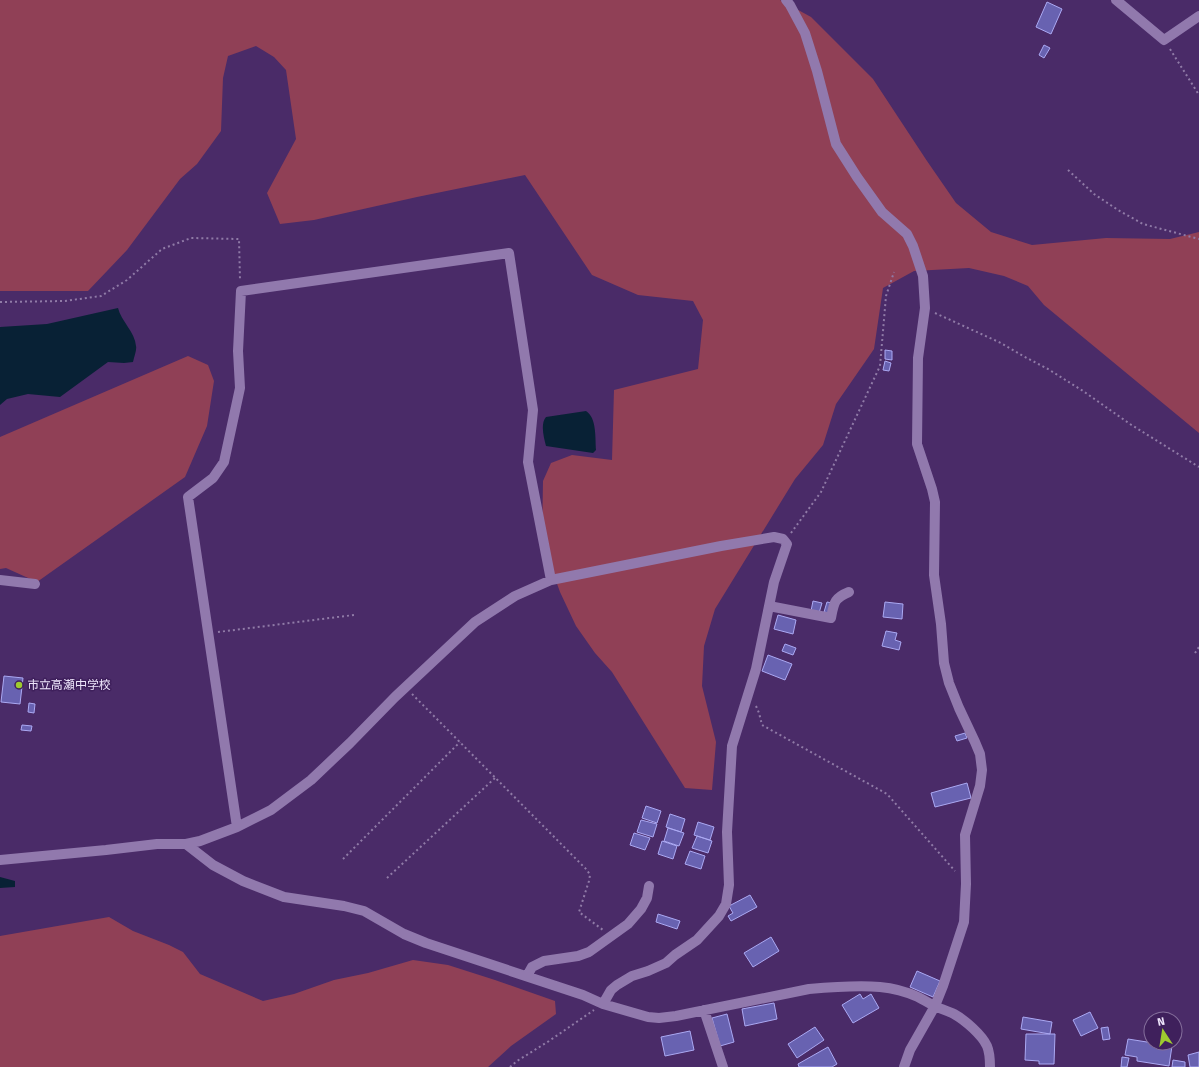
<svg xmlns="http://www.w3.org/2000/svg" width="1199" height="1067" viewBox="0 0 1199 1067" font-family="'Fira Sans','Noto Sans JP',sans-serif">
	<rect width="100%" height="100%" fill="#4a2b68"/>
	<path fill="#904056" d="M0 0H780L811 17 873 79 927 161 956 203 991 232 1032 245 1106 238 1170 239 1199 232V433L1044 305 1028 286 1004 276 969 268 914 271 883 288 874 349 836 404 823 445 795 479 715 609 704 646 702 686 716 742 712 790 685 788 612 672 595 653 576 626 560 592 542 542 543 481 551 463 572 455 612 460 614 390 698 369 703 320 693 301 638 295 592 275 525 175 417 197 314 220 280 224 267 193 296 139 286 70 274 57 256 46 228 56 223 78 221 131 197 164 180 179 127 250 88 291H0Z
		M188 356 208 365 214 381 207 426 185 477 37 582 6 568 0 569V437Z
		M109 917 133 931 169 945 183 952 200 974 263 1001 294 994 334 980 368 973 413 960 448 965 495 980 555 1001 556 1014 511 1046 488 1067H0V936Z"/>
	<path fill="#082135" d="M118 308C121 321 135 332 136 346 137 350 134 357 133 362L124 363 108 362 60 397 28 394 7 399 0 405V327L47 324Z
		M586 411C597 418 595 438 596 450L593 453 546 446C544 438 540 424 546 417Z
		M0 877 15 881V887L0 888Z"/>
	<path fill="#6862b1" stroke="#aba9f3" d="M1047 2 1062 9 1051 34 1036 27Z
		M1044 45 1050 48 1044 58 1039 55Z
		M885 350 892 351V360L885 359Z
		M885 361 891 363 889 371 883 370Z
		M813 601 822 603 819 613 811 611Z
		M827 602 832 603 829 613 824 612Z
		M885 602 903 604 902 619 883 617Z
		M778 615 796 620 793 634 774 629Z
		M886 631 897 633 895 640 901 642 899 650 882 646Z
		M785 644 796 648 793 655 782 651Z
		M768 655 792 664 785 680 762 671Z
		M4 676 23 678 20 704 1 702Z
		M29 703 35 704 34 713 28 712Z
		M22 725 32 726 31 731 21 730Z
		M965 733 967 738 957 741 955 736Z
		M967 783 971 798 935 807 931 793Z
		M646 806 661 811 657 823 642 818Z
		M670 814 685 819 681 832 666 827Z
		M641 820 657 824 653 837 637 832Z
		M698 822 714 827 710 840 694 835Z
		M668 828 684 833 679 846 664 841Z
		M634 833 650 838 645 850 630 845Z
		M697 836 712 841 708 853 692 848Z
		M662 841 677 846 673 859 658 854Z
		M690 851 705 856 701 869 685 864Z
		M750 895 757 907 731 921 728 916 733 913 729 906Z
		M658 914 680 921 677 929 656 922Z
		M771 937 779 951 753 967 744 953Z
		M917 971 940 981 933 997 910 987Z
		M860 994 863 999 871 994 879 1008 853 1023 842 1005Z
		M774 1003 777 1019 745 1026 742 1009Z
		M1090 1012 1098 1028 1081 1036 1073 1020Z
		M727 1014 734 1042 720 1046 712 1018Z
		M1023 1017 1052 1022 1050 1034 1021 1029Z
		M815 1027 824 1040 797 1058 788 1044Z
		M1108 1027 1110 1039 1103 1040 1101 1028Z
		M690 1031 694 1050 665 1056 661 1037Z
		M1026 1034H1055L1054 1064H1039V1061L1025 1060Z
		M1128 1039 1172 1046 1169 1066 1137 1061V1057L1125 1055Z
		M828 1047 837 1064 832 1067H799L798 1064Z
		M1199 1052V1067H1190L1188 1055Z
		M1122 1057 1129 1058 1127 1067H1121Z
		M1173 1060 1185 1062V1067H1172Z"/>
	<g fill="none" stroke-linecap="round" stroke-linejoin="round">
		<path stroke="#907ba7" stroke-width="2" stroke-dasharray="2 3" stroke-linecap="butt" d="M1170 49 1199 95
			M1068 170 1094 194 1118 210 1143 224 1199 239
			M0 302 65 301 101 296 127 280 162 249 191 238 239 239 240 280
			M935 313 1001 343 1023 356 1048 369 1083 391 1130 424 1199 467
			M791 533 821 492 880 366 886 296 894 272
			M218 632 354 615
			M1195 653 1199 647
			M412 694 587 870 590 875 589 881 579 912 603 930
			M756 706 759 713 762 725 887 794 955 871
			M343 859 460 742
			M387 878 495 778
			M510 1067 517 1061 549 1041 594 1010"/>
		<path stroke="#9179ad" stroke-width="10" d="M786 0 790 5 805 33 817 71 836 144 857 177 882 212 907 234 913 246 923 276 925 308 918 358 917 444 932 489 935 502 934 575 941 624 944 663 949 683 959 708 975 742 980 754 982 770 980 786 965 835 966 884 964 922 943 986 935 1006 910 1050 904 1067
			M1116 0 1164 40 1199 16
			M0 580 35 584
			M769 606 831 618C834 603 834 598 849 592
			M237 827 188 497 213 478 224 462 240 388 238 351 241 291 509 253 533 410 528 462 551 580
			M186 844 213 865 243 881 284 897 344 906 364 911 404 934 426 943 583 995 603 1004 648 1017 659 1018 676 1016 809 989C832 987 856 985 880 987 892 988 907 992 918 997 924 1000 929 1003 934 1006 941 1009 948 1011 954 1014 965 1020 982 1035 987 1046 990 1053 990 1060 990 1067
			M0 860 106 850 157 844H186L200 841 237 827 271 810 311 780 350 743 395 697 475 622 515 596 551 580 721 546 774 537 783 539 787 544 774 582 756 669 732 746 727 832 729 885 726 904 719 916 697 940 675 955 666 963 648 971 632 976 617 985 611 990 603 1004
			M527 976 532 967 544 961 578 956 589 952 628 924 641 909 647 898 649 886
			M704 1010 723 1067"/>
	</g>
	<circle fill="#9eca2f" stroke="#3f205c" stroke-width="1.5" cx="19" cy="685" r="4"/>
	<g text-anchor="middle" stroke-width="3" stroke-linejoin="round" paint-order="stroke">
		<g font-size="12" fill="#eee5fb" stroke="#3f205c" text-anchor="start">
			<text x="27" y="689">市立高瀬中学校</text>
		</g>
	</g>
	<g transform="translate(1163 1031) rotate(348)"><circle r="19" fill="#3f205c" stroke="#856f9c"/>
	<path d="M0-3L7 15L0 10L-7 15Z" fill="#9eca2f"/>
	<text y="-6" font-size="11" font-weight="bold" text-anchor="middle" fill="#eee5fb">N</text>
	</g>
</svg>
